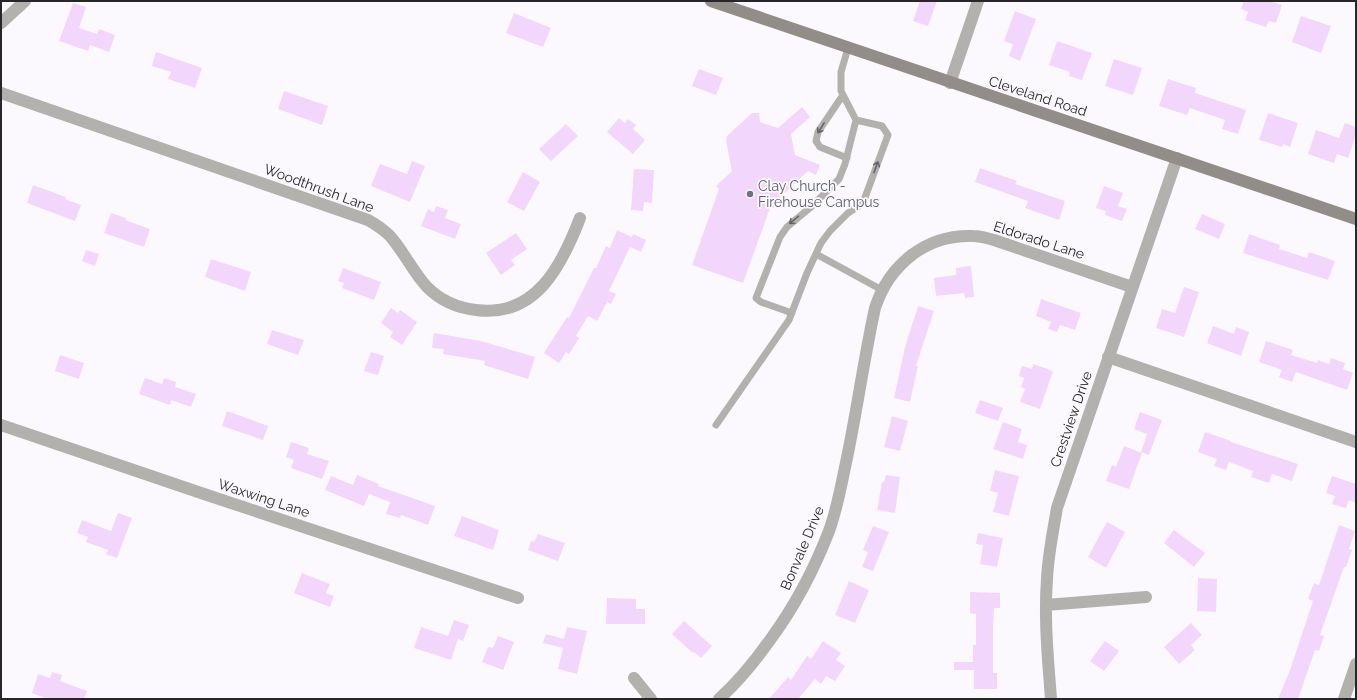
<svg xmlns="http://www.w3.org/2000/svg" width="1357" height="700" viewBox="0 0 1357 700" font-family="Raleway,sans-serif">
	<rect width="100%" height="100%" fill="#fcf9fe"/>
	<path fill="#f2d6fb" d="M920 1H937L928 26 913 21Z
		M1244 1H1269L1282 5 1276 23 1269 21 1266 27 1245 20 1248 12 1241 9Z
		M73 3 86 7 79 28 97 34 99 29 115 35 109 52 90 45 88 51 59 41Z
		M1015 11 1036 19 1020 61 1009 56 1013 44 1004 41Z
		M514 13 551 28 543 47 506 33Z
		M1301 16 1331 26 1321 53 1292 42Z
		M1057 41 1092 53 1082 80 1069 76 1070 72 1049 65Z
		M156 52 202 68 195 88 168 79 171 72 152 66Z
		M1114 59 1142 68 1133 95 1105 86Z
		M699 69 723 78 716 95 692 86Z
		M1168 79 1196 88 1195 93 1246 110 1238 134 1222 129 1225 120 1190 108 1187 115 1159 106Z
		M284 91 328 106 322 125 278 109Z
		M802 107 810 117 791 134 795 155 820 165 816 175 808 171 778 199 779 207 770 208 743 283 692 265 719 189 716 186 732 171 726 141 727 136 752 113H759L760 122 778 128Z
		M1268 113 1298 123 1290 147 1283 144 1282 147 1259 140Z
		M619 118 625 123 628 119 636 125 633 129 645 140 633 154 607 132Z
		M1345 123 1356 127V135L1348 158 1337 154 1334 163 1308 154 1316 130 1339 138Z
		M566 124 578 136 551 161 539 149Z
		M412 161 425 166 410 202 371 186 380 164 407 174Z
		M980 168 1017 181 1015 184 1065 201 1059 220 1025 208 1028 201 975 182Z
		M634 169 654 170 652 203 644 202 643 211 631 210Z
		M523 172 540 182 524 211 507 202Z
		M33 185 66 197 65 199 81 205 75 221 27 203Z
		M1104 186 1123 193 1118 206 1127 209 1122 221 1105 215 1106 211 1096 208Z
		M436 206 448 210 445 218 461 224 455 239 421 226 428 209 434 212Z
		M111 213 126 218 125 220 150 229 144 247 104 233Z
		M1202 214 1225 224 1219 239 1195 229Z
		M617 230 632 237 633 234 646 240 641 252 630 247 609 291 616 294 611 304 607 302 597 321 588 316 576 336 579 338 569 354 566 352 559 363 544 353 567 317 569 318 594 268H596L606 246 610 248Z
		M516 233 527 249 511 260 515 265 501 275 486 253Z
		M1249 234 1280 245 1279 249 1307 258 1309 252 1335 261 1328 280 1243 253Z
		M86 250 99 254 95 266 82 261Z
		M211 259 251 272 245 291 205 277Z
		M971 266 974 297 965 298 964 293 936 296 934 278 956 275V268Z
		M343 268 381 282 374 300 342 288 344 283 338 281Z
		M1184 287 1199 292 1184 337 1156 328 1162 309 1175 313Z
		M1041 299 1081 313 1075 330 1060 325 1057 332 1048 329 1051 322 1036 316Z
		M918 306 934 311 916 366H918L910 402 894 398 905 347Z
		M391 308 398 313 400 310 417 322 402 345 390 337 393 332 381 323Z
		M1213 326 1234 334 1236 327 1249 332 1241 356 1207 343Z
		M272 330 304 340 298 355 267 344Z
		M434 333 481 341 535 357 528 379 484 365 485 361 443 354 444 349 432 348Z
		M1266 341 1293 350 1291 355 1317 363 1318 360 1329 364 1331 358 1345 363 1343 369 1353 373 1347 390 1296 372 1292 382 1279 377 1282 370 1259 362Z
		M371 352 384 356 378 375 364 371Z
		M60 355 84 363 79 379 55 371Z
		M1033 364 1053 371 1040 409 1020 402 1025 389 1021 387 1024 378 1019 376 1022 366 1032 369Z
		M145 378 162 384 164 378 176 382 175 387 196 394 191 407 171 400 170 405 139 394Z
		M980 400 1003 408 998 421 975 413Z
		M227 411 268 426 263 440 222 426Z
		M1140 412 1162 420 1149 455 1141 452 1147 434 1134 429Z
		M892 416 908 421 900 451 884 447Z
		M1003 422 1022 429 1018 442 1027 445 1023 459 993 449Z
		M1205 432 1231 441V442L1298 464 1292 481 1272 474 1269 483 1251 477 1253 471 1229 462 1226 470 1214 466 1217 459 1198 452Z
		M291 442 309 448 307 454 329 461 322 479 291 468 294 460 286 457Z
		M1124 446 1142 453 1129 489 1106 481 1112 465 1116 467Z
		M995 470 1019 476 1009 516 993 512 998 493 990 491Z
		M357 475 379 484 378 486 435 506 428 525 401 515 400 518 386 514 390 502 369 494 364 506 325 490 331 476 353 485Z
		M886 475 900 477 895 513 877 510 882 482H884Z
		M1332 476 1356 484V503L1349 500 1346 508 1332 504 1335 496 1326 493Z
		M118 513 132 518 117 558 106 554 108 550 86 542 88 537 77 533 82 520 111 531Z
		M462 516 499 530 493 550 454 536Z
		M1107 522 1125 532 1106 568 1088 557Z
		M1339 525 1355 531 1349 549 1352 550 1346 567H1344L1320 635 1324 636 1319 651 1315 650 1298 699H1278L1290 670 1313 601 1308 599 1314 583 1319 585Z
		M873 526 889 532 873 571 862 567 868 552 863 550Z
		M1174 530 1205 553 1194 567 1164 543Z
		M978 533 1003 538 997 567 980 564 983 545 976 544Z
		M538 534 565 543 558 561 528 550 531 541 534 542Z
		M302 573 330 584 326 593 334 596 330 607 294 593Z
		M1198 578 1217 579 1216 612 1197 611Z
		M849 581 869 590 855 623 835 615Z
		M970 592 1000 593V608H994L993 629V673H997V689H974V670H954V662H973V645H976V614L970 613Z
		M607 598 636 599V609H645V624H606Z
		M454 620 469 625 463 641 458 639 451 660 414 648 421 627 448 636Z
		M684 621 712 646 701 658 694 652 693 653 672 634Z
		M1191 623 1202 635 1191 645 1195 650 1179 664 1164 647Z
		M567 627 587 631 577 674 558 669 563 648 543 643 546 634 564 639Z
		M498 636 514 642 503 670 482 662 488 647 493 648Z
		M823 641 841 653 836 660 845 666 835 681 826 676 821 684 815 679 798 699H769L788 677 791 680 807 656 811 659Z
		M1105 641 1119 651 1104 671 1090 661Z
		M52 672 62 675 60 681 87 691 84 699H48L32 693 38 674 50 678Z"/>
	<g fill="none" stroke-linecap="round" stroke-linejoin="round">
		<path stroke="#b3b1ad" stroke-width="7" d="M843 95 818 132 816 141 820 147 847 158
			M816 254 882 290
			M792 313 761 302 756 298 780 237 787 227 812 206 839 179 845 164 856 120 841 91V72L848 48
			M716 425 789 320 807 273 821 243 830 231 848 213 863 203 888 135 882 126 856 120"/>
		<path stroke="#b3b1ad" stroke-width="12" d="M1 23 25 1
			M950 83 978 1
			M1 93 368 220C375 224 383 229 390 236 404 252 413 272 427 287 440 300 458 308 476 310 536 318 562 265 580 218
			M1108 357 1356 442
			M1 425 204 494 518 598
			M1046 605 1146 597
			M634 678 651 699
			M719 699C738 682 755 661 770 640 795 606 814 570 829 531 836 512 840 492 844 472 856 418 863 363 875 308 889 265 926 234 973 236 980 236 987 238 994 240L1132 287
			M1051 699C1048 659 1044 619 1047 579 1048 555 1053 532 1057 508L1177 158
			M1344 699 1356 664"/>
		<path stroke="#918d88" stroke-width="12" d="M711 1 1356 219"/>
	</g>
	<defs><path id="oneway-shaft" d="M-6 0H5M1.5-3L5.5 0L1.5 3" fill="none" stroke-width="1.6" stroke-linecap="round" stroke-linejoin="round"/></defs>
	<g stroke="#676564">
		<use href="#oneway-shaft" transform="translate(821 128) rotate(122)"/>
		<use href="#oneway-shaft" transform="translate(876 167) rotate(-70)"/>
		<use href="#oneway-shaft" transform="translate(794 220) rotate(140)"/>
	</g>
	<circle fill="#6b7280" stroke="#fcf9fe" stroke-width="1.5" cx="750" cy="194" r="4"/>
	<g text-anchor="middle" stroke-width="3.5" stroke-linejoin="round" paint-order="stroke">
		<g font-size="14" fill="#282629" stroke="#fcf9fe">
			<text transform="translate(1038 96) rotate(18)" y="5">Cleveland Road</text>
			<text transform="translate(319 188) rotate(20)" y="5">Woodthrush Lane</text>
			<text transform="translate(1039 240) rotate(18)" y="5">Eldorado Lane</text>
			<text transform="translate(1071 419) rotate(-71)" y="5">Crestview Drive</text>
			<text transform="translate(264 498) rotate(18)" y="5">Waxwing Lane</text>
			<text transform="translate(802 548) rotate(-67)" y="5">Bonvale Drive</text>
		</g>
		<g font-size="14" fill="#5b616d" stroke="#fcf9fe" text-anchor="start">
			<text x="758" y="191">Clay Church -<tspan x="758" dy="16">Firehouse Campus</tspan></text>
		</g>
	</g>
	<rect width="1357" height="700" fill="none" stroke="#282629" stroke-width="4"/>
</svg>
